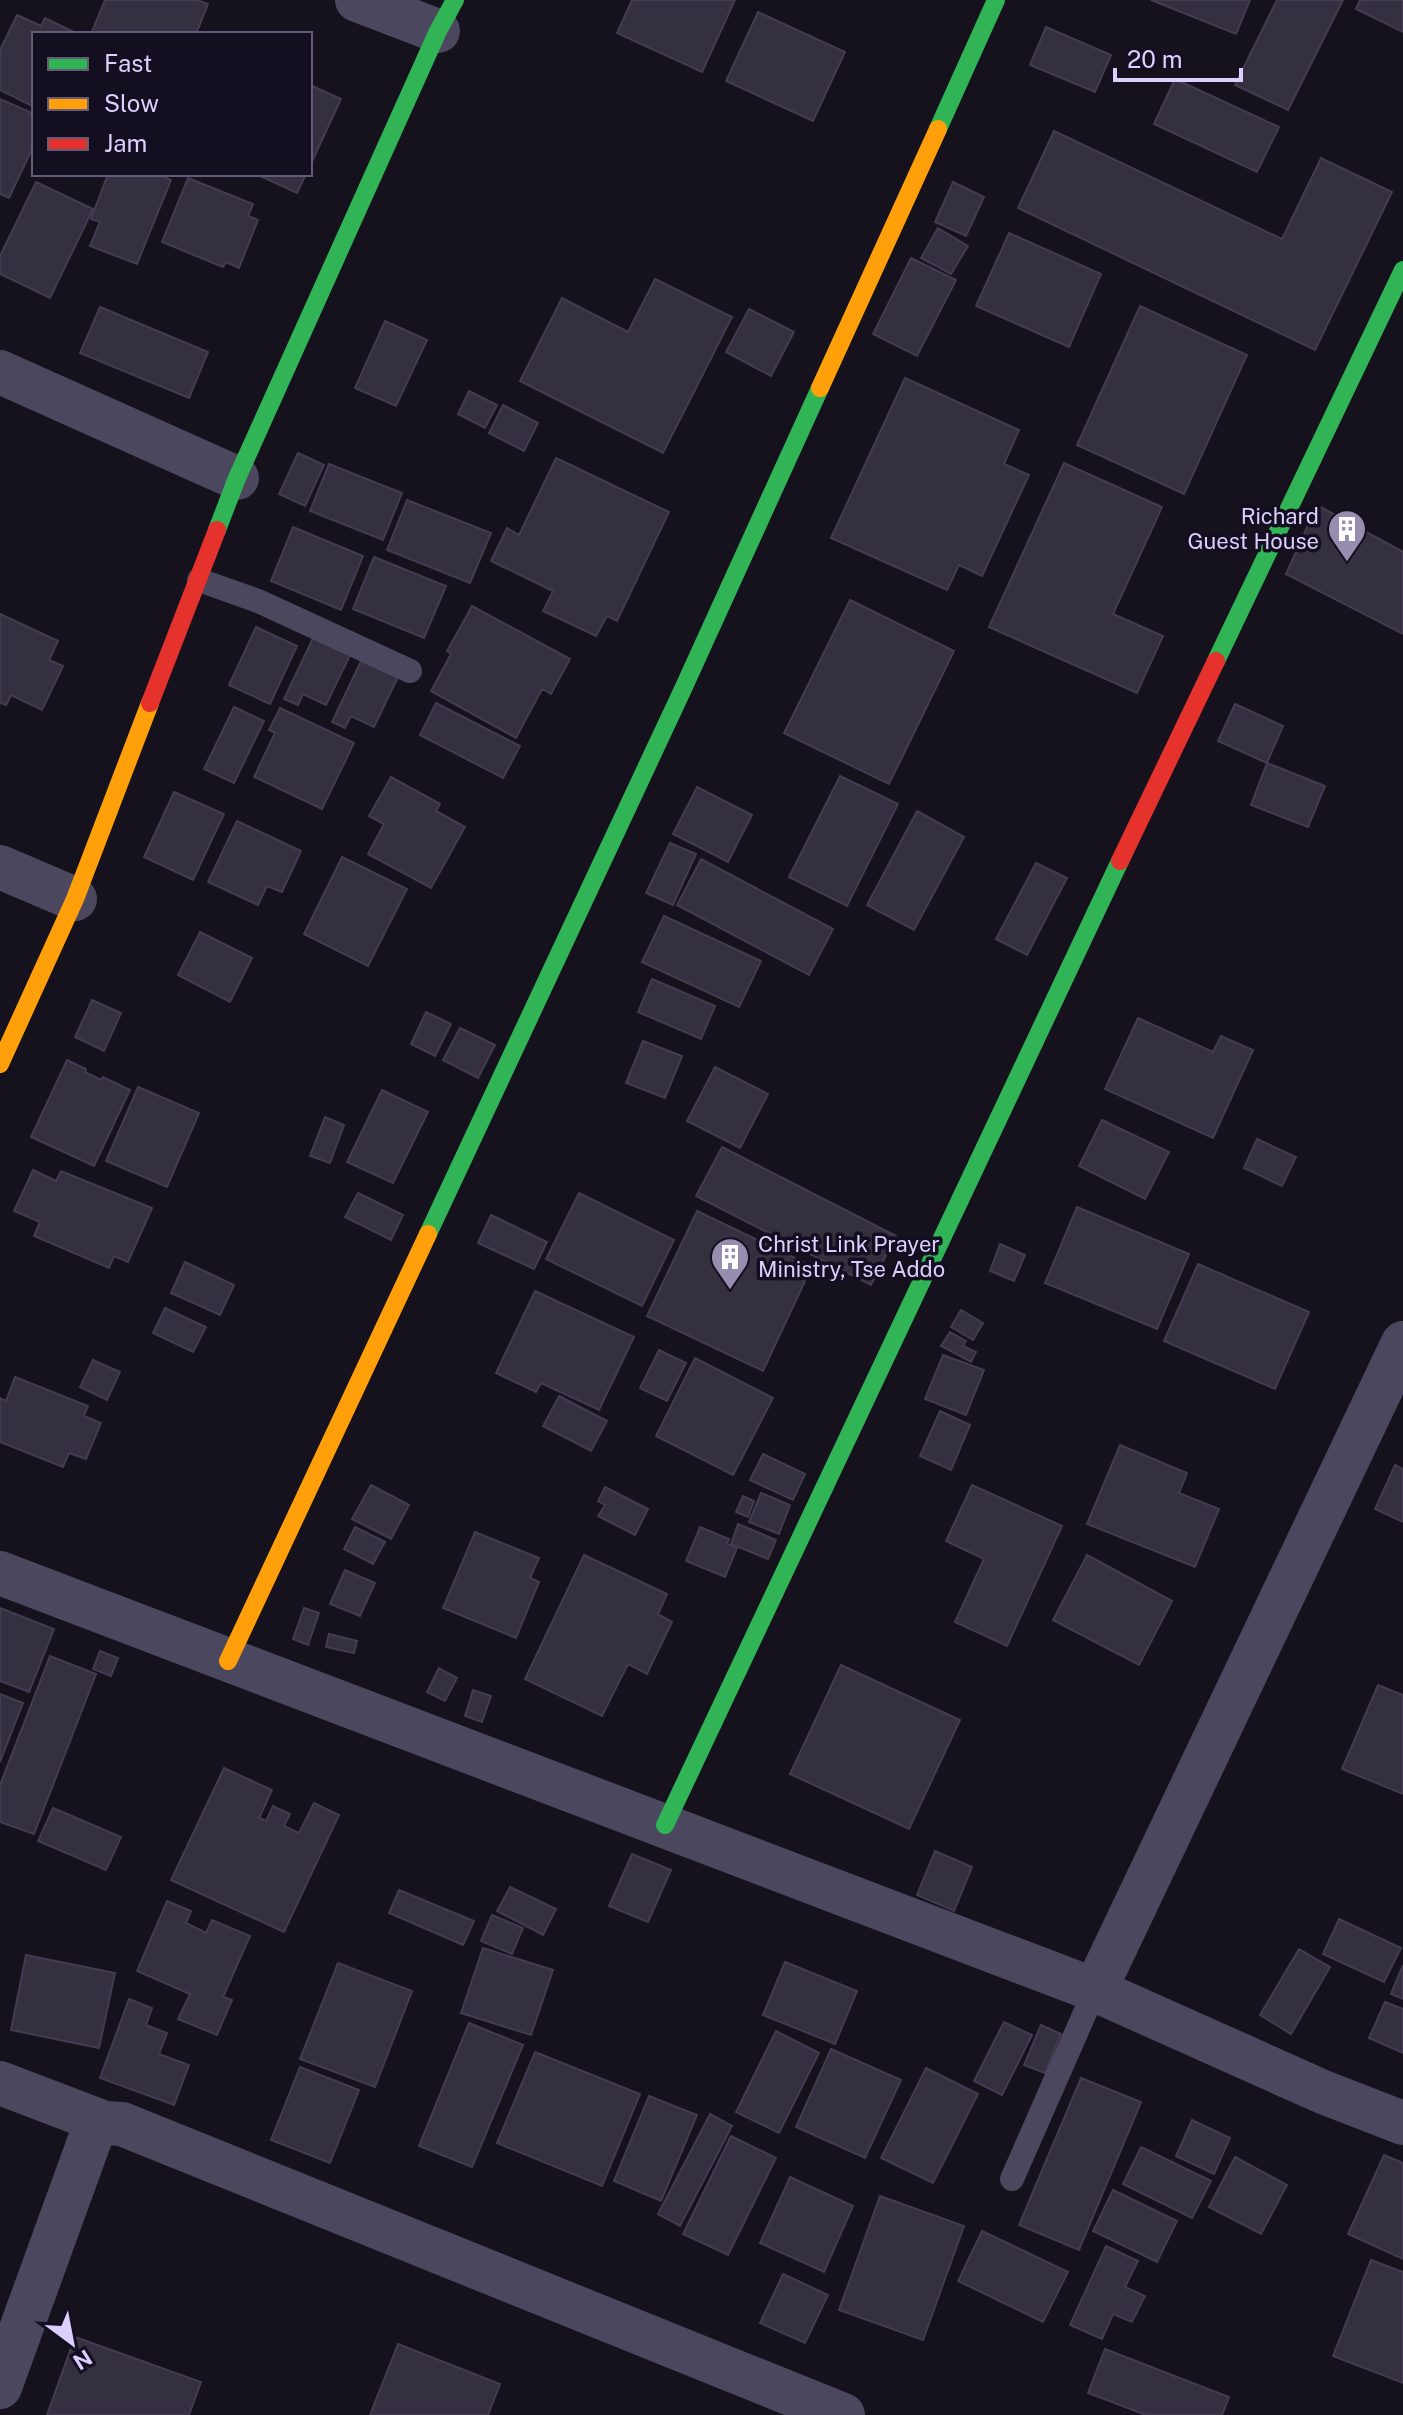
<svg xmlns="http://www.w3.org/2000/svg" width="1403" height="2415" viewBox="0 0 1403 2415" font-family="'Public Sans',sans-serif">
	<rect width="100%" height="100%" fill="#15121d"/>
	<path fill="#35303f" stroke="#433c50" stroke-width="2" d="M105 0H197L208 4 196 34H91Z
		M632 0H735L702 72 617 33Z
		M1151 0H1250L1236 34Z
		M1277 0H1343L1288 110 1235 85Z
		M1360 0H1403V32L1356 9Z
		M758 12 845 52 813 121 726 81Z
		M17 15 41 26 45 18 78 34H34V107L0 90V50Z
		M1046 27 1111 55 1095 92 1030 65Z
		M1175 79 1279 127 1257 172 1154 124Z
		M310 85 341 99 310 166Z
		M0 99 34 114V145L9 198 0 194Z
		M1054 131 1282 239 1321 158 1392 192 1315 350 1018 208Z
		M108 174H157L171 180 137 264 90 246 100 222 91 219Z
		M256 174H306L297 193Z
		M188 178 253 204 248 216 258 220 239 268 226 262 223 267 162 242Z
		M36 182 93 209 50 298 0 274V256Z
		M953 182 984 197 966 236 935 222Z
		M938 228 968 246 951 274 921 258Z
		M1009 233 1101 274 1069 347 976 306Z
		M911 258 956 280 917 356 873 334Z
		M655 279 732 317 663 453 520 381 562 298 628 332Z
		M1140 306 1247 355 1184 494 1077 445Z
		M100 307 208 352 189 398 80 353Z
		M749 309 794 332 771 376 726 352Z
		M385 321 427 340 396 406 355 388Z
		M905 378 1019 430 1004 464 1029 475 982 576 959 565 947 590 831 538Z
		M469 391 497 405 485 428 458 414Z
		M503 405 538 423 524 451 489 433Z
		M298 453 324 465 305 506 279 494Z
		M556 458 669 512 617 621 607 616 596 636 543 611 553 591 491 561 507 528 519 535Z
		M1064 463 1162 507 1113 614 1163 636 1137 693 989 627Z
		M329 464 402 493 383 540 310 511Z
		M407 500 491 533 470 583 387 550Z
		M1317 505 1403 552V634L1286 574Z
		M293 527 363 556 341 610 271 581Z
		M374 557 446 586 424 638 353 609Z
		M850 600 954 651 889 784 784 733Z
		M472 606 570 659 551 694 542 689 516 738 431 691 451 654 447 651Z
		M0 614 58 641 49 660 63 666 42 710 11 695 6 705 0 703Z
		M256 627 297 646 270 704 229 685Z
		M313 638 350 655 326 705 303 694 298 705 284 699Z
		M361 661 398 677 374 727 351 716 345 728 332 722Z
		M436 703 520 746 503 778 420 735Z
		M1235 704 1283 726 1267 763 1218 741Z
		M234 707 264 721 234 783 204 769Z
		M280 708 354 743 322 809 254 777 275 733 269 730Z
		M1267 763 1325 786 1308 827 1251 805Z
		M840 776 898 804 847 906 789 877Z
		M391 777 440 804 436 811 465 827 431 888 368 854 384 824 369 816Z
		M697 787 752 815 728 862 673 834Z
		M174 792 224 814 193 880 144 857Z
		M917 811 964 837 914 930 867 905Z
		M237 821 301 851 282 892 267 886 258 905 208 882Z
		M670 843 696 854 673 905 646 893Z
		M342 857 407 889 368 966 304 934Z
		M701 859 833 929 809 975 677 905Z
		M1036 863 1067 878 1027 955 996 939Z
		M664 916 761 961 739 1007 642 962Z
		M200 932 252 958 230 1002 178 975Z
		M652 979 715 1006 701 1039 638 1012Z
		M92 1000 121 1013 104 1051 75 1037Z
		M426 1012 451 1024 435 1056 411 1044Z
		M1138 1018 1213 1052 1221 1036 1253 1050 1213 1138 1105 1089Z
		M460 1028 495 1045 478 1078 443 1060Z
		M643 1041 682 1056 665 1098 626 1083Z
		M67 1060 86 1069 85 1072 101 1080 103 1077 130 1090 94 1166 31 1137Z
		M715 1067 768 1094 740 1148 687 1121Z
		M138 1087 199 1113 167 1187 106 1161Z
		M382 1090 428 1112 393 1183 347 1162Z
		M325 1117 344 1125 330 1163 310 1156Z
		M1102 1120 1169 1152 1145 1199 1079 1166Z
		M1257 1139 1296 1157 1282 1186 1244 1168Z
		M722 1147 896 1236 871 1285 696 1196Z
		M33 1170 56 1181 61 1171 152 1208 128 1262 114 1256 109 1268 34 1236 40 1222 14 1211Z
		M358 1193 403 1215 391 1240 345 1217Z
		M579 1193 674 1240 642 1306 546 1259Z
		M1077 1207 1189 1254 1157 1329 1045 1283Z
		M697 1211 812 1266 763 1371 647 1316Z
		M491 1215 547 1242 534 1269 478 1243Z
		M1000 1244 1025 1255 1014 1281 990 1271Z
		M185 1262 234 1285 220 1315 171 1293Z
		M1198 1264 1309 1312 1275 1389 1164 1341Z
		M535 1291 634 1337 599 1410 541 1383 536 1392 496 1373Z
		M165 1308 206 1327 193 1352 153 1333Z
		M961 1310 983 1323 973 1340 951 1327Z
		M950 1332 966 1341 963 1346 976 1352 971 1362 941 1346Z
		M659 1350 686 1363 667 1401 640 1388Z
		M943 1355 984 1370 966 1415 925 1399Z
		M695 1358 773 1398 733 1475 656 1436Z
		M93 1360 120 1372 107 1400 80 1387Z
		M15 1377 88 1406 84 1416 101 1423 86 1459 69 1453 63 1467 0 1442V1398L6 1401Z
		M559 1396 607 1421 591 1451 543 1426Z
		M940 1411 970 1425 951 1470 920 1456Z
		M1120 1445 1187 1473 1179 1493 1219 1509 1195 1567 1087 1524Z
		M763 1454 805 1474 793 1500 750 1480Z
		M1395 1465 1403 1469V1522L1375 1509Z
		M371 1485 409 1505 391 1539 352 1519Z
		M972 1485 1062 1526 1007 1646 955 1622 984 1559 946 1541Z
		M605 1487 648 1509 635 1535 598 1516 605 1505 598 1501Z
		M761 1493 790 1505 779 1534 749 1522Z
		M743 1496 754 1501 748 1517 736 1512Z
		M738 1524 776 1540 768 1559 731 1544Z
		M355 1527 385 1542 373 1564 344 1549Z
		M700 1527 729 1539 727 1544 737 1548 725 1577 686 1561Z
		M475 1532 539 1558 530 1578 539 1582 516 1638 443 1608Z
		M584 1555 667 1594 658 1614 672 1622 647 1674 628 1664 602 1716 525 1679Z
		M1087 1555 1172 1601 1139 1665 1053 1620Z
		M345 1570 375 1583 360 1616 330 1604Z
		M0 1608 54 1629 29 1692 0 1681Z
		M304 1608 319 1613 308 1645 293 1639Z
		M329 1634 357 1641 354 1653 326 1647Z
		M100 1651 118 1658 111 1676 93 1669Z
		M50 1656 96 1674 34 1834 0 1822V1785Z
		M841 1665 960 1720 909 1829 790 1774Z
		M439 1668 457 1678 445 1701 427 1692Z
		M1378 1685 1403 1695V1794L1342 1769Z
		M473 1690 491 1696 482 1722 465 1716Z
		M0 1694 23 1703 0 1762Z
		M224 1768 272 1790 259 1818 266 1821 273 1806 290 1814 284 1826 299 1833 314 1803 339 1815 284 1932 171 1880Z
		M53 1808 121 1837 106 1870 38 1841Z
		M935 1851 972 1867 954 1911 917 1895Z
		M632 1854 671 1870 648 1922 609 1906Z
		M510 1887 556 1909 543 1935 497 1911Z
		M399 1890 474 1921 463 1945 389 1913Z
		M167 1901 191 1911 186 1923 206 1933 212 1920 250 1936 223 1997 232 2000 217 2035 178 2019 190 1994 137 1971Z
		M492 1915 523 1928 512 1954 481 1941Z
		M1339 1919 1401 1948 1384 1982 1323 1954Z
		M483 1948 553 1970 531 2035 461 2013Z
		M1299 1949 1330 1967 1291 2034 1260 2015Z
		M26 1955 115 1973 99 2048 11 2030Z
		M785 1962 857 1991 835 2044 763 2015Z
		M338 1963 412 1991 375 2087 300 2059Z
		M1403 1965V1999L1391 1994Z
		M129 1999 152 2008 146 2025 167 2033 159 2054 189 2065 174 2105 100 2078Z
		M1385 2002 1403 2009V2053L1369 2038Z
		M1004 2022 1032 2035 1002 2095 974 2081Z
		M469 2023 523 2045 472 2167 419 2146Z
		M1041 2025 1061 2034 1045 2073 1024 2065Z
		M776 2031 819 2053 779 2133 736 2112Z
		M831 2049 901 2080 865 2158 796 2127Z
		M535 2052 640 2094 602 2186 497 2143Z
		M300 2067 359 2090 330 2163 271 2140Z
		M926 2068 978 2094 933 2183 881 2158Z
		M1081 2078 1141 2102 1079 2250 1019 2225Z
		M649 2096 697 2115 661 2201 614 2181Z
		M710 2114 732 2126 680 2226 658 2214Z
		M1192 2120 1230 2138 1214 2174 1176 2156Z
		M731 2136 776 2158 728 2255 683 2234Z
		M1141 2147 1211 2181 1192 2218 1123 2184Z
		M1384 2155 1403 2163V2259L1348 2234Z
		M1235 2157 1287 2185 1261 2234 1209 2207Z
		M790 2177 853 2206 824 2272 760 2243Z
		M1113 2190 1177 2221 1157 2262 1093 2231Z
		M880 2196 964 2226 923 2340 839 2310Z
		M982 2231 1068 2272 1043 2322 958 2281Z
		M1106 2246 1138 2261 1125 2287 1145 2296 1132 2322 1113 2314 1102 2339 1070 2325Z
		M1371 2260 1403 2272V2383L1333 2356Z
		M783 2274 828 2295 805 2343 760 2323Z
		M75 2337 201 2382 189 2415H47Z
		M398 2344 500 2384 488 2415H370Z
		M1105 2349 1229 2397 1222 2415H1146L1088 2393Z"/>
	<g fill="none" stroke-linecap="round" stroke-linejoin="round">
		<path stroke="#4b475e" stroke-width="24" d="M199 580 258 601 410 671
			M1012 2179 1095 1990"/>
		<path stroke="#4b475e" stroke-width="44" d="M357 0 438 31
			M0 372 237 478
			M0 867 75 899
			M0 1573 1095 1990 1323 2092 1403 2123
			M1095 1990 1403 1343
			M0 2083 105 2123 122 2124 843 2415
			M0 2387 93 2131 105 2123"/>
		<path stroke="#30b455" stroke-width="18" d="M938 129 996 0
			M217 530 237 478 438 31 455 0
			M1216 661 1403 270
			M428 1234 683 689 820 388
			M665 1825 1120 861"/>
		<path stroke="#ff9f0a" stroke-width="18" d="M820 388 938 129
			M0 1064 75 899 150 703
			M228 1661 428 1234"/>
		<path stroke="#e5322d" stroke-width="18" d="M150 703 217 530
			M1120 861 1216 661"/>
	</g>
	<defs>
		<symbol id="building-pin" viewBox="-11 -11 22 30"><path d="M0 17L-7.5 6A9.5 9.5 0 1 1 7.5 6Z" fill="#968daf" stroke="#140e21"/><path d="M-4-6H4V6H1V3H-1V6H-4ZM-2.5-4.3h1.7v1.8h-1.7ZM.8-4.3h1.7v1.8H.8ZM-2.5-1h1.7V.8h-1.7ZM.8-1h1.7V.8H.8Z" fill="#fff"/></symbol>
	</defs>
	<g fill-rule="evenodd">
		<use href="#building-pin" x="1325" y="507" width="44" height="60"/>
		<use href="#building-pin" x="708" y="1235" width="44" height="60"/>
	</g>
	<g text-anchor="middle" stroke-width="7" stroke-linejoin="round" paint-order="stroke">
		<g font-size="22" fill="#dccffe" stroke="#140e21" text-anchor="end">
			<text x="1319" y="524">Richard<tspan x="1319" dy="25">Guest House</tspan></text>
			<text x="758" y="1252" text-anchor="start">Christ Link Prayer<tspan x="758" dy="25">Ministry, Tse Addo</tspan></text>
		</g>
	</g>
	<rect x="32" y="32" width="280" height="144" fill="#140e21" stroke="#645b79" stroke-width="2"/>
	<rect x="48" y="58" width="40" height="12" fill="#30b455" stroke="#645b79" stroke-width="2"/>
	<text x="104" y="72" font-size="24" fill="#dccffe">Fast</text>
	<rect x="48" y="98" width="40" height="12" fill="#ff9f0a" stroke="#645b79" stroke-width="2"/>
	<text x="104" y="112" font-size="24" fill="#dccffe">Slow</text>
	<rect x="48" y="138" width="40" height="12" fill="#e5322d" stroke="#645b79" stroke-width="2"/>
	<text x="104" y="152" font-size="24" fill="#dccffe">Jam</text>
	<g transform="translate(72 2343) rotate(148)" stroke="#140e21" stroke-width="6" paint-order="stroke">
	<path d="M0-6L14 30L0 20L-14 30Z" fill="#dccffe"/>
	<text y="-12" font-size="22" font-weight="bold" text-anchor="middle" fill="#dccffe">N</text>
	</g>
	<path d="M1115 68v12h126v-12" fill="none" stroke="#dccffe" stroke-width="4"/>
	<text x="1127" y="68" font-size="24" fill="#dccffe" stroke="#140e21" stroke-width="6" paint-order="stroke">20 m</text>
</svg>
